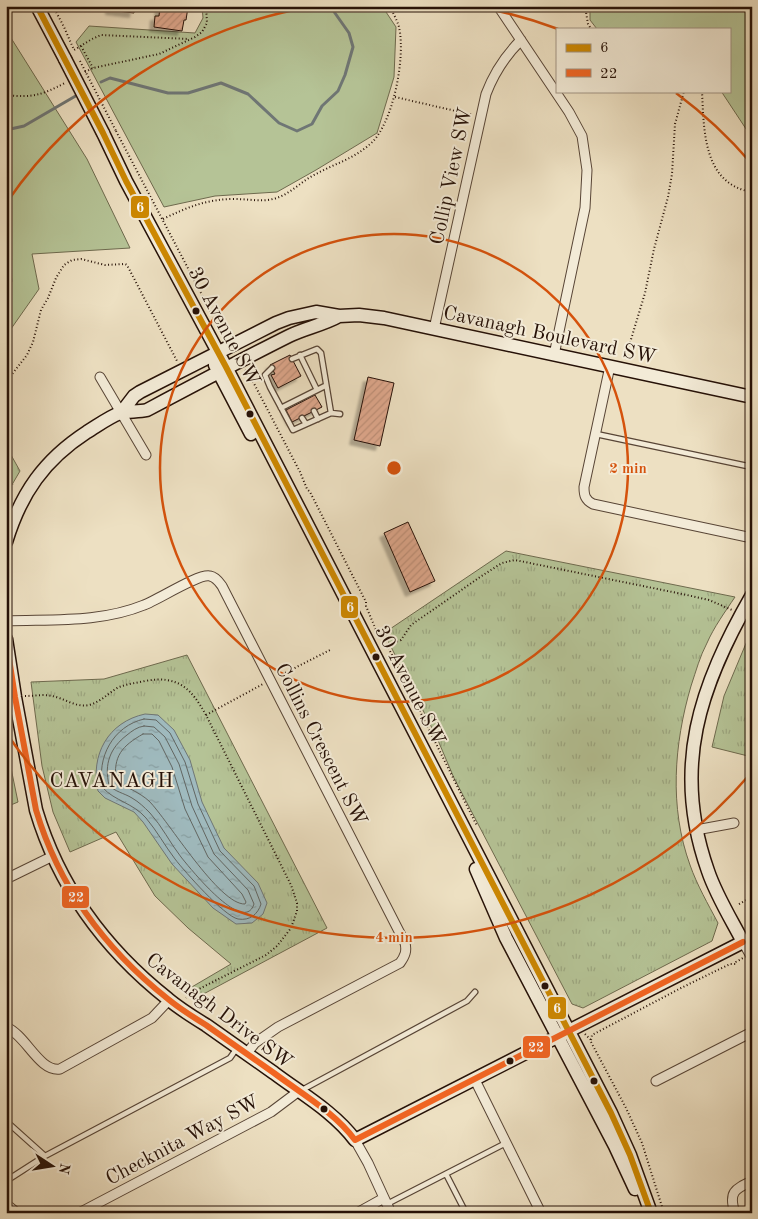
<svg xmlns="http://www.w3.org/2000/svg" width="758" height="1219" viewBox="0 0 758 1219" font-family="'Old Standard TT',serif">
	<defs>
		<pattern id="park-tufts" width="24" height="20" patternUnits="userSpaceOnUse" patternTransform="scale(1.25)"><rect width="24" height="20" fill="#b5c396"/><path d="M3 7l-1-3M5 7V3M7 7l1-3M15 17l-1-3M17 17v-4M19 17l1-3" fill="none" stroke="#9ca680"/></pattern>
		<pattern id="water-ripples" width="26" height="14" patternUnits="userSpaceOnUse" patternTransform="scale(1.25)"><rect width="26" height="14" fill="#9fbabe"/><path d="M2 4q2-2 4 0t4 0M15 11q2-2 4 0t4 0" fill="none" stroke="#899fa2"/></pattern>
		<pattern id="building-hatch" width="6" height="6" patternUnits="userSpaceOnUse" patternTransform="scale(1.25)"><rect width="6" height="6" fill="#dea78c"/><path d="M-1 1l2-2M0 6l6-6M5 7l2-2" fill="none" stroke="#be8f77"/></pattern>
		<filter id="shadow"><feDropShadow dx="-4.5" dy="4.5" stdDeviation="1" flood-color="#0004"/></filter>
	</defs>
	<rect width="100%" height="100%" fill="#ede0c2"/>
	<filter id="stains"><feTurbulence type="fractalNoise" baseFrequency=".004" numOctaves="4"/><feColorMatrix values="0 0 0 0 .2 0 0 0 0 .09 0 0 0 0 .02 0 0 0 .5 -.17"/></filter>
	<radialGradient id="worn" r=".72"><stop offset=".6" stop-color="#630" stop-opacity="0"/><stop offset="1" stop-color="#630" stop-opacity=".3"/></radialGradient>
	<path fill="#b5c396" stroke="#6e6a4e" d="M202 6H382L396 27 394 77 377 133 316 170 277 192 215 196 164 207 76 42 89 26 195 33 203 18Z
		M590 6H752V138L721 91H729V29H597L590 20Z
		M6 30 87 159 130 248 32 254 39 289 6 336Z"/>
	<path fill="url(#park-tufts)" stroke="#6e6a4e" d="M6 446 20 471 6 495Z
		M506 551 735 597C725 612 714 627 707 643 700 656 696 671 691 686 674 744 669 807 690 865 697 885 708 904 718 923L712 941 583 1008 572 1004 454 778 437 738 384 633Z
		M752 629V757L712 747 724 696Z
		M187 655 327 928 196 998 185 991 231 964 188 928 155 896 116 832 70 852 53 812 42 766 31 682 104 679Z
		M6 744 18 802 6 807Z"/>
	<path fill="url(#water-ripples)" stroke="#6f7675" d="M145 714 158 715 174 730 190 760 202 802 224 848 258 883 267 903 263 914 252 923 236 924 213 908 172 864 143 822 134 812 105 798 98 791C90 755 108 722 145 714Z"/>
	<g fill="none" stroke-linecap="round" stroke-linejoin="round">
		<path stroke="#626662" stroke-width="1" d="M144 719 156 720 170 733 185 762 198 804 220 851 254 886 261 904C258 914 250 921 238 919 224 916 185 872 175 859 165 846 157 831 146 818 133 803 115 801 103 788 96 758 113 726 144 719Z
			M144 726 154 727 165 737 179 764 192 806 214 854 248 890 254 904C244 936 189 867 181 857 170 843 162 826 150 813 144 807 139 802 132 798 124 793 115 792 109 785 104 764 110 748 127 735 132 731 137 727 144 726Z
			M143 734H152L159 741 172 767 185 809 208 857 242 894 246 902 245 904C219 905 168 820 149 801 139 792 127 788 116 781 113 756 122 746 143 734Z"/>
		<path stroke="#6f7675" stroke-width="3" d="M101 82 110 78 168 93H188L221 83 248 94 279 123 297 131 312 124 322 106 338 91 345 75 353 47 349 33 330 6
			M6 130 24 126 79 94
			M6 268 10 273 11 281 6 289"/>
	</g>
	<path fill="url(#building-hatch)" stroke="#261107" filter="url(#shadow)" d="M110 6H135L134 13 110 10Z
		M160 6 188 7 186 20H184L182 31 154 27 155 16H159Z
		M290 355 301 376 278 388 271 375 275 374 270 365Z
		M368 377 394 383 380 446 354 440Z
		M315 395 322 407 292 422 286 410Z
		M408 522 435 581 410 592 384 533Z"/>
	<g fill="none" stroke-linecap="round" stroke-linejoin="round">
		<defs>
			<path id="lane" d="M300 355 317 390
				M272 368 265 375 270 387 293 430 331 413 321 353 317 349 292 359
				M281 408 325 386
				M314 411 318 419
				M331 413 340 414
				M302 418 306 424
				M596 434 752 467
				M302 1090 467 1001 475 992
				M6 1121 45 1156
				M446 1174 466 1213
				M6 1181 45 1156 230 1058 237 1048
				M387 1204 506 1143"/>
			<path id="street" d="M498 6 569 112 582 136 587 170 585 208 554 355
				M434 329 486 94C494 73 505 56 521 40
				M610 366 584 487C584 495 585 500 593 504L752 538
				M100 377 146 455
				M6 621C52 619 100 623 144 605 158 600 199 573 210 576 216 577 219 582 222 586L405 943C407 951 405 956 400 963L278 1027 255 1043 247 1053
				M696 830 734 823
				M6 879 53 856
				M743 942 752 958
				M6 1027C26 1035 39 1072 60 1069L152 1018 169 1000
				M475 1080 541 1213
				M656 1081 752 1032
				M355 1140 368 1163 391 1213
				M6 1204 17 1213
				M79 1213 271 1112 299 1091
				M357 1213 384 1198
				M735 1213C728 1192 735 1189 752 1181"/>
			<path id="secondary" d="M37 6 65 59
				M103 133 126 181 226 367 611 1113 630 1155 651 1213
				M215 365 251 434
				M121 413 134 396 140 392 276 323 289 318 316 312 339 316 359 315 384 318 752 397
				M6 542C21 493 44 460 87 432 97 426 109 417 120 413 129 411 138 412 147 410 194 385 241 360 289 336 305 328 323 325 339 316
				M6 639 15 697 36 810C59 887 106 950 168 999 180 1009 193 1017 206 1025 229 1041 251 1057 274 1073 302 1094 334 1112 355 1140L743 942C731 919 716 895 708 871 671 767 700 686 752 595
				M476 869 506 938 615 1146 635 1189"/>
		</defs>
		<use href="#lane" stroke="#584536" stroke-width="7"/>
		<use href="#street" stroke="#584536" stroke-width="11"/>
		<use href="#secondary" stroke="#261107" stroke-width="15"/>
		<path stroke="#261107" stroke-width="2" stroke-dasharray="1 2.5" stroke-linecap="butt" d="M53 6 64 27 74 50 92 39 101 35 189 39
			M585 6 588 24 591 29
			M81 46 93 68
			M85 72 93 68 159 54 195 37 202 32 207 23 206 6
			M702 91C704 131 703 184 752 192
			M6 95C34 98 41 95 65 83
			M395 97 473 115
			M116 131 223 335V337
			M163 219C188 207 207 199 235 199 248 199 261 202 273 199 290 195 301 181 316 174 334 164 353 159 369 145 393 126 406 57 399 27 397 20 393 13 390 6
			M626 356 645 293 654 249 668 197 672 174 675 124 684 91
			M245 370 248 372 300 472 307 489 310 492 366 602V606L376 630 380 632 387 645 477 826
			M6 382 27 355 33 342 41 310 48 298 56 278 64 265 72 260 81 259 105 265 125 264 127 265 177 361
			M6 486 13 484
			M387 645 401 640 411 625 480 577 502 563 515 560 687 595 709 600 732 610
			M279 676 332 649
			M25 696C34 696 43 694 52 696 64 698 76 708 89 705 101 702 108 693 119 687 127 684 136 683 145 681 178 675 191 688 206 715L291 885 297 903V911L291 928 277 946 266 955 193 992 186 998
			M206 715 263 684
			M6 770 12 769
			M739 904 752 897
			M585 1034 591 1040V1042L626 1108 642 1143 664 1213
			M591 1040 592 1035 681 988 730 964H736V962L743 958"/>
		<use href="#lane" stroke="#f3ebd7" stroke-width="4.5"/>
		<use href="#street" stroke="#f3ebd7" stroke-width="9"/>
		<use href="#secondary" stroke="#f3ebd7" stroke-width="12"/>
		<defs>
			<path id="secondary-bridge" d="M65 59 103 133"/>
		</defs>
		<use href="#secondary-bridge" stroke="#261107" stroke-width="15" stroke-linecap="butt"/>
		<path stroke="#261107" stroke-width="2" stroke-dasharray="1 2.5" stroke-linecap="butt" d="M80 61 116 131"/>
		<use href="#secondary-bridge" stroke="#f3ebd7" stroke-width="12"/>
		<defs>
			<path id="bus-1" d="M37 6 103 133 126 181 226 367 611 1113 630 1155 651 1213"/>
			<path id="bus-2" d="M6 639 15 697 36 810C59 887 106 950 168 999 180 1009 193 1017 206 1025 229 1041 251 1057 274 1073 302 1094 334 1112 355 1140L743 942"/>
		</defs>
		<use href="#bus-1" stroke="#f3ebd7" stroke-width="10"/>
		<use href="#bus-2" stroke="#f3ebd7" stroke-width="10"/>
		<use href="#bus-1" stroke="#cd8801" stroke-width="6"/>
		<use href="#bus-2" stroke="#f26522" stroke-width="6"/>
	</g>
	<g fill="none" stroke="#d5520c" stroke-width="2.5">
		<circle cx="394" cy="468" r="234"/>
		<path d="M751 773A469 469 0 0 1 7 734M7 202A469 469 0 0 1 309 7M479 7A469 469 0 0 1 558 29M676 93A469 469 0 0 1 751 163"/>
	</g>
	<g fill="#261107" stroke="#f3ebd7" stroke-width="2">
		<circle cx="196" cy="311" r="4.5"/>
		<circle cx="250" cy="414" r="4.5"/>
		<circle cx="376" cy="657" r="4.5"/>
		<circle cx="545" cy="986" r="4.5"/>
		<circle cx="510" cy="1061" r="4.5"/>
		<circle cx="594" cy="1081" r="4.5"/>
		<circle cx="324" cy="1109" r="4.5"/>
	</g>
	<g text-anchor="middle" stroke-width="4" stroke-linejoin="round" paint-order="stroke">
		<g font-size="20" fill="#261107" stroke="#f3ebd7">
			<text transform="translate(450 176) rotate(-78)" y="7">Collip View SW</text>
			<text transform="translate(225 326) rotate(62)" y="7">30 Avenue SW</text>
			<text transform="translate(550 334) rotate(12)" y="7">Cavanagh Boulevard SW</text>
			<text transform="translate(411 685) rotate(63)" y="7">30 Avenue SW</text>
			<text transform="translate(322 744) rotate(63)" y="7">Collins Crescent SW</text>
			<text transform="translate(220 1010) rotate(37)" y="7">Cavanagh Drive SW</text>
			<text transform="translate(182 1139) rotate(-28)" y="7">Checknita Way SW</text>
		</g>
		<g font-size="21" letter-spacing="1" fill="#261107" stroke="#f3ebd7">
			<text x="112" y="787">CAVANAGH</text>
		</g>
	</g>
	<circle cx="394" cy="468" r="8" fill="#d5520c" stroke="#f3ebd7" stroke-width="2.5"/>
	<g font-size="15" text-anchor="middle" font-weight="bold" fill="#d5520c" stroke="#f3ebd7" stroke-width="4" stroke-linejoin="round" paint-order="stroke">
		<text x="628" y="473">2 min</text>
		<text x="394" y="942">4 min</text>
	</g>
	<g stroke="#f3ebd7" stroke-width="2">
		<rect x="130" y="195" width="20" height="24" rx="5" fill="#cd8801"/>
		<rect x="340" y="595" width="19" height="24" rx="5" fill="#cd8801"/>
		<rect x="61" y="885" width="29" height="24" rx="5" fill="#f26522"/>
		<rect x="547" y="996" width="20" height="24" rx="5" fill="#cd8801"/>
		<rect x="522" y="1035" width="29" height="24" rx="5" fill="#f26522"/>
	</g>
	<g font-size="14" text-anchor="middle" font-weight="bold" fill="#fff">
		<text x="140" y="212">6</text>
		<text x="350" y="612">6</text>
		<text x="76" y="902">22</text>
		<text x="557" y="1013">6</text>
		<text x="536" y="1052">22</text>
	</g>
	<rect width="758" height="1219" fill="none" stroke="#ede0c2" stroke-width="25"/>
	<rect x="8" y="8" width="743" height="1204" fill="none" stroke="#261107" stroke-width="2.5"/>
	<rect x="12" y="12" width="733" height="1194" fill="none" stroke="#261107"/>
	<rect x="556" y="28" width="175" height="65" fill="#f3ebd7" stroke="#a19484"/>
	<rect x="566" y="44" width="25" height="8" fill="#cd8801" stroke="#a19484"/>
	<text x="600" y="52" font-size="15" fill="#261107">6</text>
	<rect x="566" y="69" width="25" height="8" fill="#f26522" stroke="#a19484"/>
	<text x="600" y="78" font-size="15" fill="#261107">22</text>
	<g transform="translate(52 1166) rotate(102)" stroke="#f3ebd7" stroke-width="4" paint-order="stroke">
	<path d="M0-4L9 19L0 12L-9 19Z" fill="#261107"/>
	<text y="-8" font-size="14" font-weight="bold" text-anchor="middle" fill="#261107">N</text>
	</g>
	<rect width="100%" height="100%" filter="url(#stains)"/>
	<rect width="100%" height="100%" fill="url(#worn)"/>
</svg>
